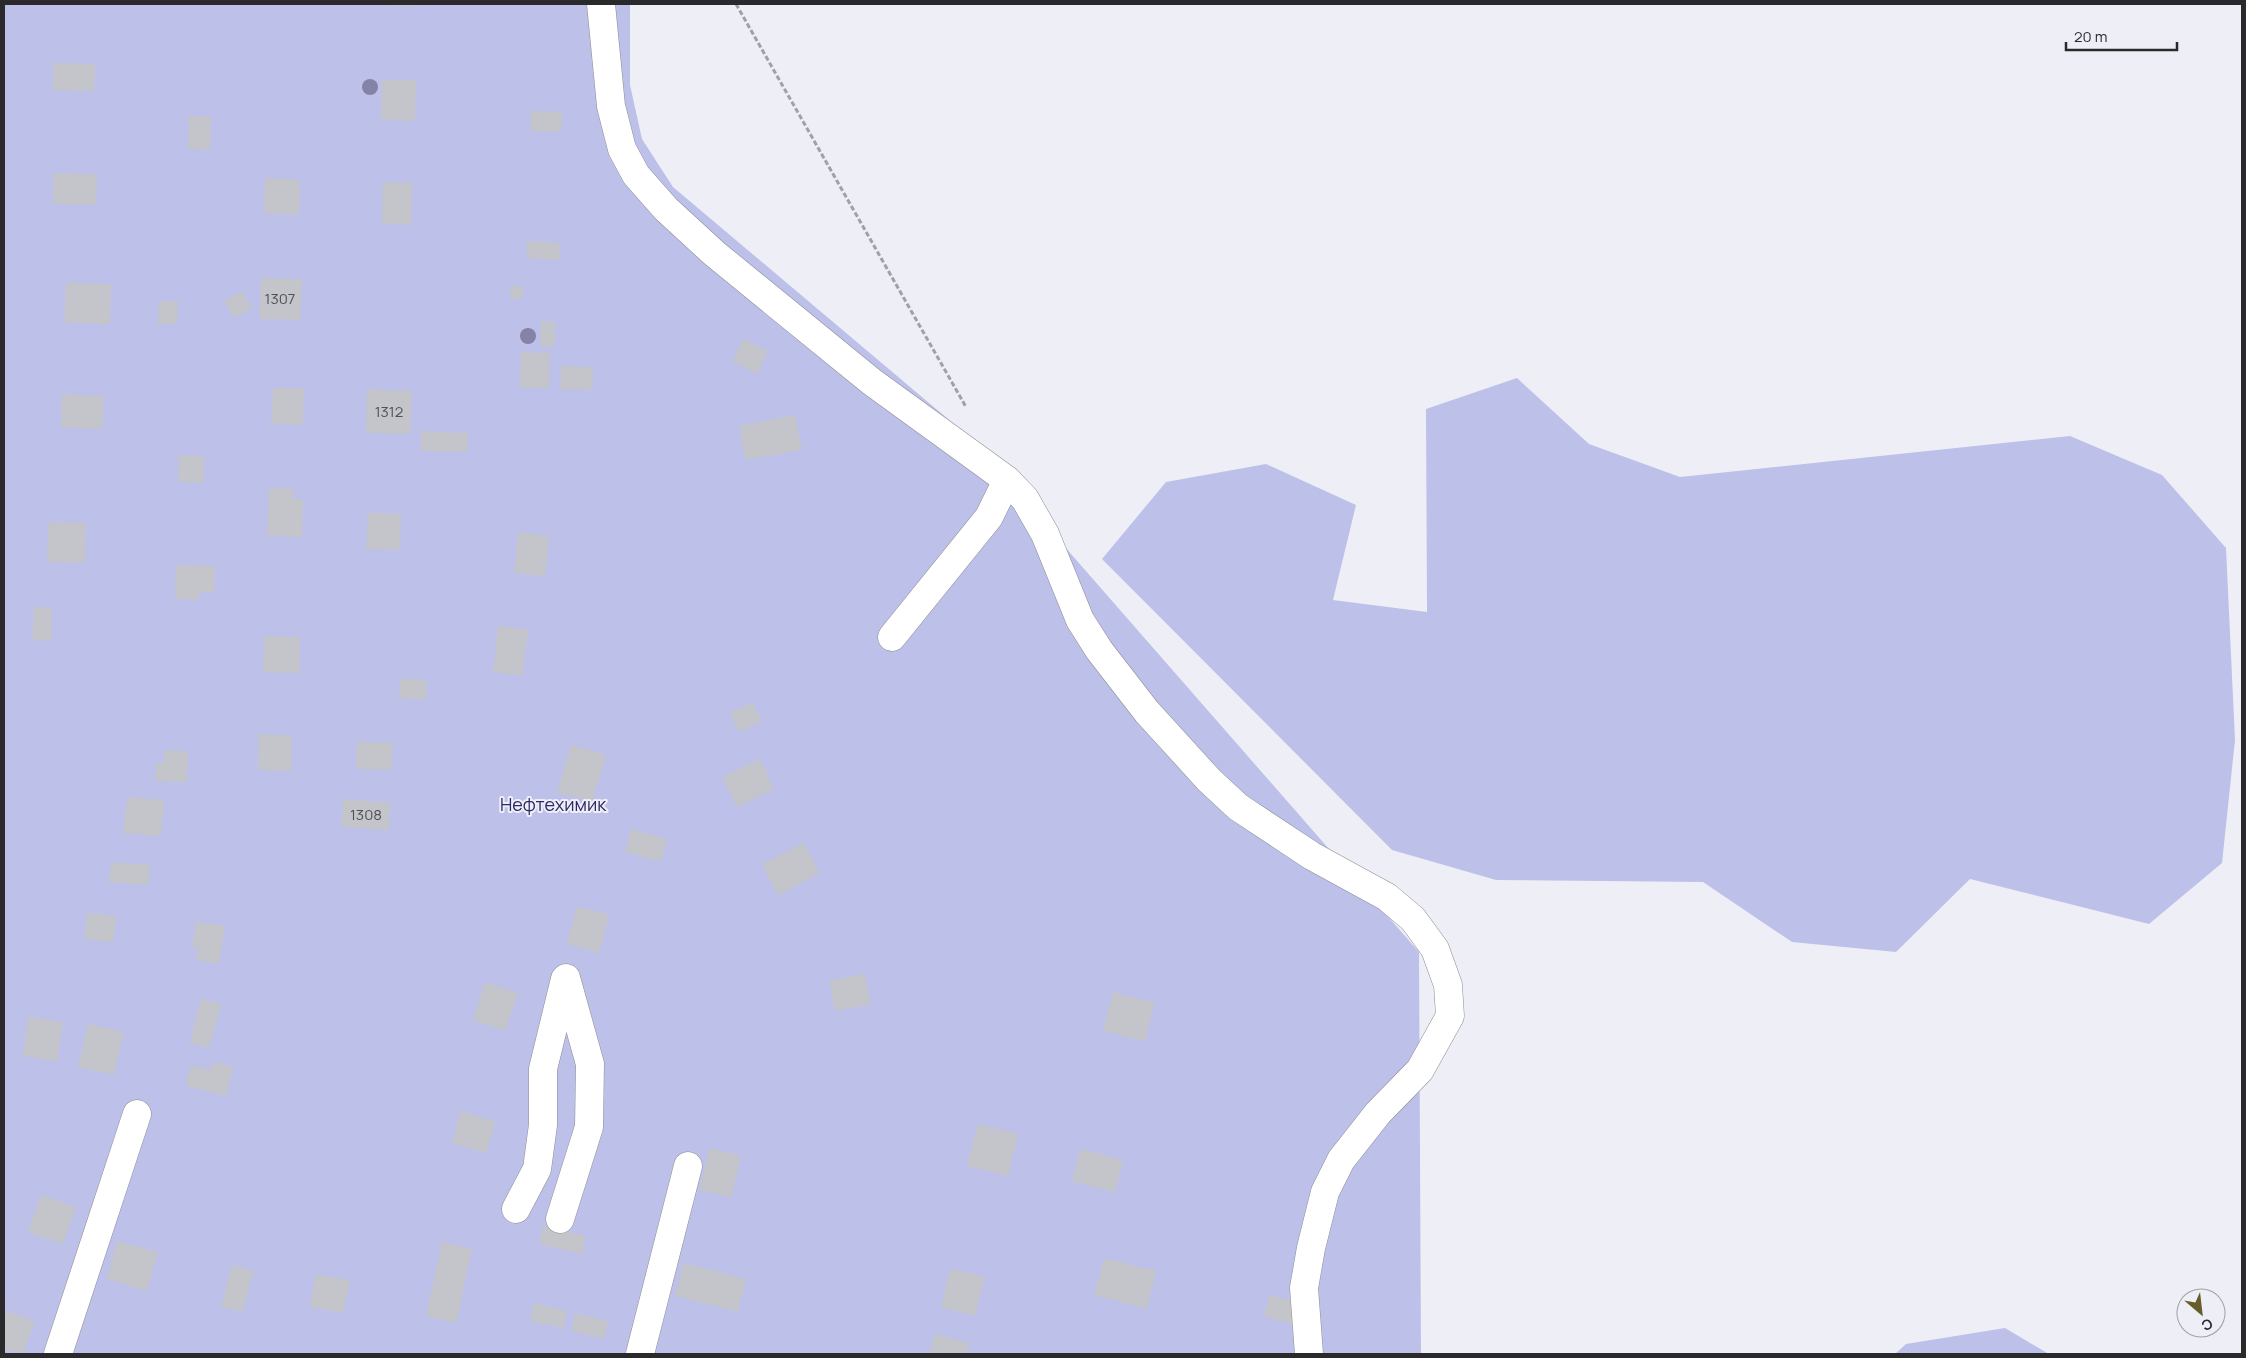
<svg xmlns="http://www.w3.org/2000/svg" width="2246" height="1358" viewBox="0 0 2246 1358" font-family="Manrope,sans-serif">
	<rect width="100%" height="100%" fill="#eeeff6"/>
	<path fill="#bdc0e9" d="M4 4H630V85L642 139 673 187 967 435 1419 952 1421 1354H4Z
		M1517 378 1589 444 1680 477 2070 436 2162 475 2226 548 2235 740 2222 863 2149 924 1970 879 1896 952 1792 942 1703 882 1496 880 1392 850 1102 559 1166 482 1266 464 1356 505 1333 600 1427 612 1426 409Z
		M2005 1328 2049 1354H1895L1906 1344Z"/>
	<path fill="#c4c5cb" d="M391 4H419V6H390Z
		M54 63 95 64 94 91 53 90Z
		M382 80H416L415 121 381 120Z
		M531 111 562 112 561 132 531 131Z
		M189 116H211L210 150 188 149Z
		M54 173 97 174 96 205 53 204Z
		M265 178 300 180 299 215 264 213Z
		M383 182 412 183 411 225 382 223Z
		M527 241 560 243 559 260 526 258Z
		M261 278 302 279 300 320 259 319Z
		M66 283 111 284 110 324 64 322Z
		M511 286H523V299H510Z
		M242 291 252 308 234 318 224 301Z
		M159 301H178L177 324H158Z
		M541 321 555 322 554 347 540 346Z
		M743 339 768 351 757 374 732 361Z
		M521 352 550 353 549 388H520Z
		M561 366 593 367 592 390 560 389Z
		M273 388H304L303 425 271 424Z
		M367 389 412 391 410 434 366 433Z
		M62 394 104 396 102 429 61 427Z
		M795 415 802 450 745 460 739 426Z
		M421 431 468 433 467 452 421 451Z
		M179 455 204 456 203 483 178 482Z
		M269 488H293V499H303L302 537 267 536Z
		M368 513 401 514 400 550 366 549Z
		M49 522 86 523 85 563 47 562Z
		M518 532 549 536 545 576 514 573Z
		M176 565 215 566 214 592H199V600L175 599Z
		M34 607 52 608 51 641 32 640Z
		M498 626 528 630 522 676 493 672Z
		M264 636 300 637 299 673 263 672Z
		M400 678 427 680 426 699 399 698Z
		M753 703 762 721 739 732 730 713Z
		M259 734 292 735 291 771 258 770Z
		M357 742 393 743 392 770 356 769Z
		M571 745 606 755 592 802 557 792Z
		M164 750 188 751 187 782 156 781V763H164Z
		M760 759 774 789 737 807 722 777Z
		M127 797 164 800 161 836 123 833Z
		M343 799 391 803 388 830 341 827Z
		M631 829 667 839 661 862 625 852Z
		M804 843 820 873 778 895 762 864Z
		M111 862 150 865 148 885 109 882Z
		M577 906 609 915 599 953 567 944Z
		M87 913 116 916 113 942 84 939Z
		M196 922 225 926 219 964 196 960 198 948 192 947Z
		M865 974 871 1004 835 1011 829 981Z
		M485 982 518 993 505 1031 473 1020Z
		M1113 992 1154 1003 1145 1041 1103 1031Z
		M201 999 221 1004 209 1048 190 1043Z
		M28 1017 63 1022 57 1061 23 1056Z
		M88 1024 124 1032 114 1075 78 1067Z
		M214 1062 233 1067 226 1096 186 1086 191 1065 211 1070Z
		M461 1111 495 1121 486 1153 452 1143Z
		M978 1124 1018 1134 1008 1176 967 1166Z
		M710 1148 741 1156 731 1198 699 1190Z
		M1080 1149 1123 1160 1115 1192 1072 1181Z
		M41 1195 76 1207 63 1244 28 1232Z
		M543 1226 586 1236 582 1254 539 1244Z
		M117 1241 158 1252 147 1291 107 1279Z
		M442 1242 472 1249 456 1323 426 1316Z
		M1104 1258 1156 1271 1147 1309 1094 1295Z
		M683 1263 746 1279 738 1312 675 1296Z
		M232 1265 254 1271 242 1312 221 1306Z
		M950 1269 985 1277 975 1316 941 1307Z
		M316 1274 350 1280 343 1313 310 1307Z
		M1269 1295 1301 1303 1296 1325 1264 1316Z
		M534 1303 567 1311 563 1328 530 1321Z
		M4 1310 35 1321 23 1354 4 1349Z
		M575 1313 608 1321 604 1339 571 1331Z
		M935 1334 970 1343 967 1354H929Z"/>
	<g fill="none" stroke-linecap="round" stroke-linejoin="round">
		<defs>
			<path id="minor" d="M601 4 611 106 622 149 636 175 666 209 715 254 872 382 1007 480 1025 499 1045 534 1080 620 1099 650 1147 712 1209 780 1238 807 1312 856 1387 897 1413 919 1435 949 1448 985 1450 1016 1420 1070 1378 1113 1341 1160 1325 1192 1311 1248 1304 1288 1309 1354
				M892 637 989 517 1007 480
				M516 1209 537 1169 543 1125V1069L565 979
				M560 1219 589 1127 590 1064 566 978
				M58 1354 137 1114
				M640 1354 688 1166"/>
		</defs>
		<use href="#minor" stroke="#8c8d93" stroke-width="29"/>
		<path stroke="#a0a0a6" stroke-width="3" stroke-dasharray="5 2.5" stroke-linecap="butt" d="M736 4 966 407"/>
		<use href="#minor" stroke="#fff" stroke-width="28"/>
	</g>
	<g fill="#8482a7">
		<circle cx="370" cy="87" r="8"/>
		<circle cx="528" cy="336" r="8"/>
	</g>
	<g text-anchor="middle" stroke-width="4" stroke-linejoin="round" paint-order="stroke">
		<g font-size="15" fill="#505154">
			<text x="280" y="304">1307</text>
			<text x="389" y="417">1312</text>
			<text x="366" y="820">1308</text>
		</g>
		<g font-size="18" fill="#2d2967" stroke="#eeeff6">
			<text x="553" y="811">Нефтехимик</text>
		</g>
	</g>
	<rect width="2246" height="1358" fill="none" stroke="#2a2a2d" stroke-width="10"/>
	<g transform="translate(2201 1313) rotate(152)"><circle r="24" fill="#eeeff6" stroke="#a0a0a6"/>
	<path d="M0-4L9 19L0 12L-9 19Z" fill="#655d2a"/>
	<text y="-8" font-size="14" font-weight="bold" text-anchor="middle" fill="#2a2a2d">С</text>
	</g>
	<path d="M2066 42v8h111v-8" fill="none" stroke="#2a2a2d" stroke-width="2.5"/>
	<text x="2074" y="42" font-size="15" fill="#2a2a2d" stroke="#eeeff6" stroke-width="4" paint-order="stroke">20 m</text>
</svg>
